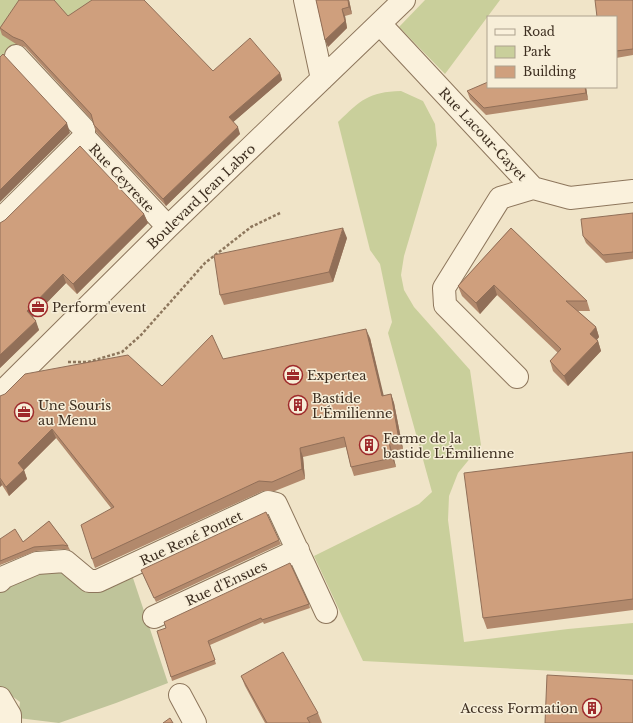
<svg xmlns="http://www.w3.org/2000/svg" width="633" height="723" viewBox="0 0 633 723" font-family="'Libre Baskerville',serif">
	<rect width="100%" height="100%" fill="#f0e4c8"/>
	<path fill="#c9cf9b" d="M0 0H104L66 27 45 10 0 71Z
		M425 0H500L445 74 399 27Z
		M401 91 423 101 435 124 437 145 404 256 401 275 404 290 414 307 470 370 481 445 458 473 449 496 448 520 464 642 568 629 633 623V675L363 661 314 556 419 504 432 492 388 333 392 322 380 264 370 250 338 122C361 100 368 92 401 91Z"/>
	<path fill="#bfc49a" d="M59 568 89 588 131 572 168 683 116 703 59 723 18 718 20 702 0 687V590L11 581Z"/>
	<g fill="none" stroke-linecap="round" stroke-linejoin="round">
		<defs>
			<path id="minor" d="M305 0 322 79
				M380 24 533 188 570 198 633 191
				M16 56 84 129V137L168 227
				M0 220 84 137
				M517 377 445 305 444 288 500 198 533 188
				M0 394 168 227 404 0
				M0 581 4 577 37 563 65 561 89 581H98L268 502 276 504 326 612
				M154 617 298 550
				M180 695 195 723
				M0 698 10 715V723"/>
		</defs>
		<use href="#minor" stroke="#8d765c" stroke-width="24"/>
		<path stroke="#8d765c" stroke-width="2.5" stroke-dasharray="3 2" stroke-linecap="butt" d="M68 362H88L122 352 141 335 205 263 251 227 280 213"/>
		<use href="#minor" stroke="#faf1dc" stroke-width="22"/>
	</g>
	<path fill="#b2896c" d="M316 0H349L352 14 345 16 347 28 328 47Z
		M633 0V55L616 58V17Z
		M68 16 213 71 280 73 282 80 233 122 240 134 166 206 96 132 92 120 25 47 16 44 2 35 0 29V27Z
		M586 87 588 100 486 115 470 99 467 91Z
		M633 213V259L606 263 586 243 583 236Z
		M144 214 148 223 77 294 66 283 33 317 39 330 0 368V223Z
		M511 228 587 301 590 311H578L596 327 599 337 597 340 598 341 601 351 568 386 553 371 550 361 558 353 497 295 480 314 462 296 458 286Z
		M347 238 333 282 224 305 220 295Z
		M370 338 383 396 391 394 394 403 403 449 392 451 396 467 354 476 351 467 346 447 303 457 305 479 275 491H263L95 568 92 559 111 508 56 438 24 470 27 479 9 496 2 485 0 487V396L162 386 223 359Z
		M633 452V610L487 629 483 618Z
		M49 521 68 546 70 550 64 549 36 551 0 565V539L23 542Z
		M279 540 281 544 156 602 141 570Z
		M309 604 310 608 264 624 263 622 210 645 216 664 172 681 171 677 166 628Z
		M241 676 318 713 322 723H265L245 686Z"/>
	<path fill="#916f58" d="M348 0H349L352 14 349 7Z
		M342 9 345 16 347 28 328 47 325 40Z
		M280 73 282 80 231 124 229 117Z
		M585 87H586L588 100 586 93Z
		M67 123 70 133 0 202V190Z
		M238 127 240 134 166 206 163 199Z
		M144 214 148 223 77 294 73 284Z
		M343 228 347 238 333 282 329 272Z
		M63 274 66 283 30 320 27 311Z
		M494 285 497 295 480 314 476 303Z
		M36 321 39 330 0 368V355Z
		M596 327 599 337 593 344 590 334Z
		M366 329 370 338 386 405 382 396Z
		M598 341 601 351 568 386 564 376Z
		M391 394 394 403 403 449 399 440Z
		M52 429 56 438 23 471 24 470 27 479 9 496 6 487 18 463Z
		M389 442 392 451 396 467 392 458Z
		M300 448 303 457 305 479 302 469Z
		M0 479 2 485 0 487Z"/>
	<path fill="#cf9f7d" stroke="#916f58" d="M19 0H54L68 16 92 0H144L213 71 250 38 280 73 229 117 238 127 163 199 94 125 91 114 23 41 13 37 0 28Z
		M316 0H348L349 7 342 9 345 21 325 40Z
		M595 0H633V49L616 51V17H597Z
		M3 54 67 123 0 190V57Z
		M488 82V87H585L586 93 484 108 467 91Z
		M80 146 144 214 73 284 63 274 27 311 36 321 0 355V223L5 220Z
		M633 213V252L603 255 583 236 581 219Z
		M343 228 329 272 220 295 214 255Z
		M511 228 587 301H566L596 327 590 334 598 341 564 376 550 361 561 349 494 285 476 303 458 286Z
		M366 329 382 396 391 394 399 440 389 442 392 458 351 467 344 437 300 448 302 469 272 482 259 481 92 559 81 525 114 507 52 429 18 463 24 470 6 487 0 478V396L5 394 25 374 128 355 162 386 212 335 223 359Z
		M633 452V599L483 618 464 473Z
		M266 512 279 540 154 598 141 570Z
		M49 521 68 546 63 545 34 547 0 561V539L15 529 23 542Z
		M290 563 309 604 262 620 261 618 208 641 215 660 171 677 157 631 166 628 164 622Z
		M283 652 318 713 307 718 310 723H267L241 676Z
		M547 675 633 680V723H545Z
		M170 718 173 723H163Z"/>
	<defs>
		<symbol id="office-ring" viewBox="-11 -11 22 22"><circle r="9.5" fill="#f7eed8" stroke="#9e2a2b" stroke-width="1.5"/><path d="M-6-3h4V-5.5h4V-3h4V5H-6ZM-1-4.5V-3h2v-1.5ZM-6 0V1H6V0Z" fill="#9e2a2b"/></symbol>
		<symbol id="building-ring" viewBox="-11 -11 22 22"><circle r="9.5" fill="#f7eed8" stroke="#9e2a2b" stroke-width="1.5"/><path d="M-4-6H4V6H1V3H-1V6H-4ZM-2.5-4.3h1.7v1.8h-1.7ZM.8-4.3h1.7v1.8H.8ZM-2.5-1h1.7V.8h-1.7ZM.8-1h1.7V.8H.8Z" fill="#9e2a2b"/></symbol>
	</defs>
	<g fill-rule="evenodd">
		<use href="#office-ring" x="27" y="296" width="22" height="22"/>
		<use href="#office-ring" x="282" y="364" width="22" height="22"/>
		<use href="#building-ring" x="287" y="394" width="22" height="22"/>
		<use href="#office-ring" x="13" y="401" width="22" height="22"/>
		<use href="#building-ring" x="358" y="434" width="22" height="22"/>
		<use href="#building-ring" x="581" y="697" width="22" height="22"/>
	</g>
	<g text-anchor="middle" stroke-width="3" stroke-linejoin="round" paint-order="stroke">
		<g font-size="13" fill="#3d2e20" stroke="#f7eed8">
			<text transform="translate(483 134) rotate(47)" y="5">Rue Lacour-Gayet</text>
			<text transform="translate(122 178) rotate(47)" y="5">Rue Ceyreste</text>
			<text transform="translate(201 196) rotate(-44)" y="5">Boulevard Jean Labro</text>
			<text transform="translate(191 538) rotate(-25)" y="5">Rue René Pontet</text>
			<text transform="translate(226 583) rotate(-25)" y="5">Rue d'Ensues</text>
		</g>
		<g font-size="13" fill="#3d2e20" stroke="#f7eed8" text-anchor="start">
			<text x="52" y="312">Perform'event</text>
			<text x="307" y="380">Expertea</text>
			<text x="312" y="403">Bastide<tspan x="312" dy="15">L'Émilienne</tspan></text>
			<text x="38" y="410">Une Souris<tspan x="38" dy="15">au Menu</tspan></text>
			<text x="383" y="443">Ferme de la<tspan x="383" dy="15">bastide L'Émilienne</tspan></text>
			<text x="578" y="713" text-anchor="end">Access Formation</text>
		</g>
	</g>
	<rect x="487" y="16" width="130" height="72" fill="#f7eed8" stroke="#ada18e"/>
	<rect x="495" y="29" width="20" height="6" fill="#faf1dc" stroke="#ada18e"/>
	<text x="523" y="36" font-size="12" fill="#3d2e20">Road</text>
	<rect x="495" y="46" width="20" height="12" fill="#c9cf9b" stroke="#ada18e"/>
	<text x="523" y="56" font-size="12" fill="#3d2e20">Park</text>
	<rect x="495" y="66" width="20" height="12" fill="#cf9f7d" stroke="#ada18e"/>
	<text x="523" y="76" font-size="12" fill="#3d2e20">Building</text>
</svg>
